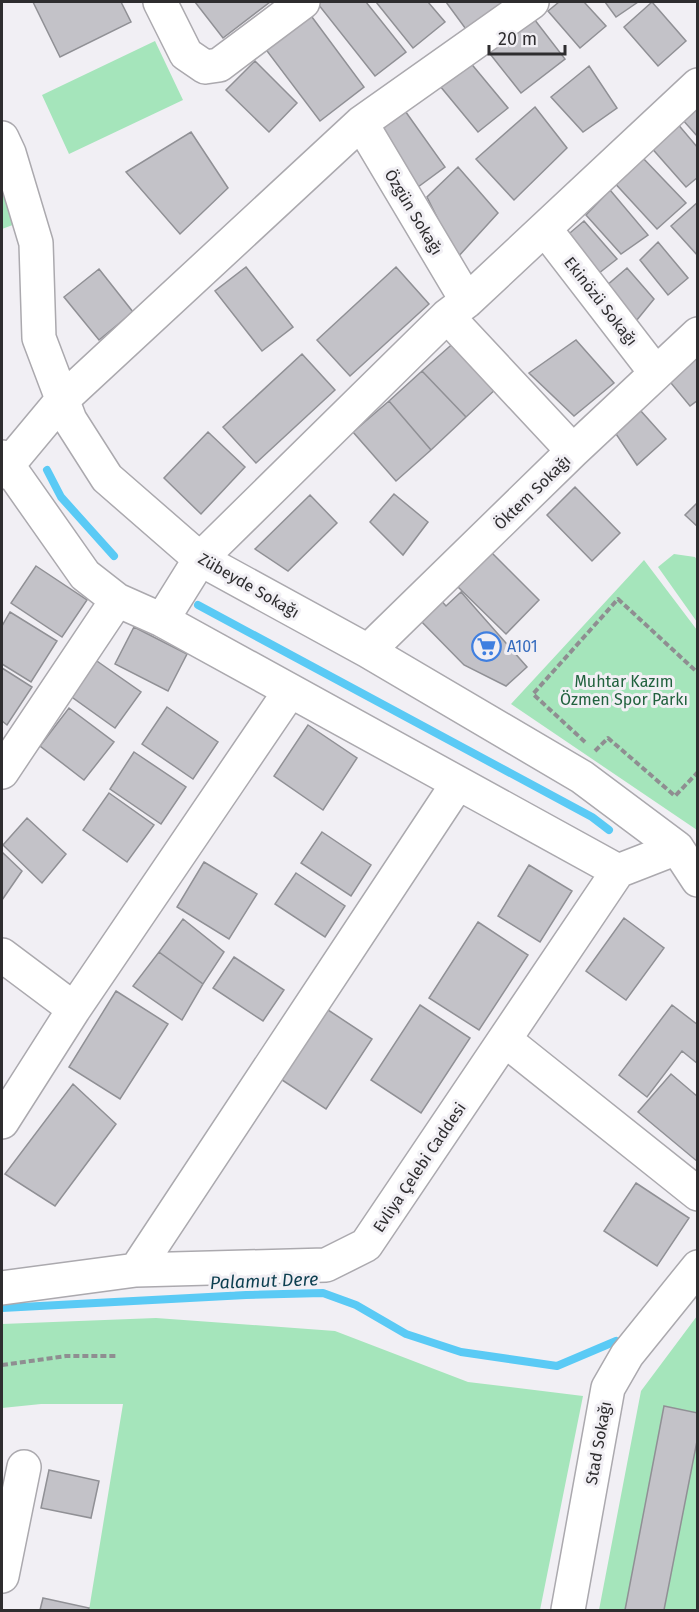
<svg xmlns="http://www.w3.org/2000/svg" width="699" height="1612" viewBox="0 0 699 1612" font-family="'Fira Sans',sans-serif">
	<rect width="100%" height="100%" fill="#f1eff4"/>
	<path fill="#a5e5bb" d="M155 41 183 100 69 154 42 95Z
		M2 187 18 223 2 229Z
		M674 554 695 557 697 560V622L658 567Z
		M644 560 697 630V830L511 704Z
		M697 1316V1610H599L641 1391Z
		M156 1318 335 1331 468 1382 583 1396 540 1610H89L123 1404H41L2 1408V1324Z"/>
	<g fill="none" stroke-linecap="round" stroke-linejoin="round">
		<path stroke="#5acaf5" stroke-width="8" d="M47 470 61 497 114 556
			M198 605 592 817 609 830
			M2 1308 246 1295 323 1293 356 1305 406 1334 461 1352 557 1366 616 1341"/>
	</g>
	<path fill="#c3c2c8" stroke="#909095" stroke-width="1.5" d="M33 2H121L131 22 60 57Z
		M195 2H270L223 38Z
		M321 2H366L406 52 375 76 318 4Z
		M376 2H428L445 22 413 48Z
		M446 2H509L468 32Z
		M559 2H584L606 26 580 48 548 11Z
		M605 2H638L616 17Z
		M652 2 686 41 658 66 624 27Z
		M309 13 364 87 320 121 264 47Z
		M531 15 565 59 521 93 487 50Z
		M255 61 297 103 269 132 226 90Z
		M469 61 508 108 478 132 440 86Z
		M589 66 617 108 583 132 551 97Z
		M698 106V137L681 118Z
		M535 107 567 148 514 200 476 159Z
		M403 108 445 167 418 187 375 127Z
		M676 122 698 148V177L686 187 649 145Z
		M191 132 228 188 180 234 126 172Z
		M641 156 686 203 657 229 611 179Z
		M458 167 498 213 457 258 427 197Z
		M610 190 648 235 621 254 586 215Z
		M698 202V256L671 226Z
		M584 221 617 259 594 277 564 238Z
		M658 242 688 278 668 295 640 260Z
		M246 267 293 327 262 351 215 291Z
		M396 267 429 304 350 376 317 340Z
		M627 268 654 299 632 326 605 287Z
		M99 269 133 312 99 340 64 297Z
		M458 339 499 386 466 417 422 371Z
		M576 340 614 383 574 416 529 373Z
		M302 354 335 390 256 463 223 427Z
		M698 355V400L690 406 666 377Z
		M422 371 466 417 431 450 389 401Z
		M389 401 431 450 396 481 353 432Z
		M640 410 666 439 637 465 614 431Z
		M208 432 245 467 201 514 164 478Z
		M575 487 620 533 592 561 547 515Z
		M394 494 428 522 403 555 370 522Z
		M310 495 337 523 288 571 255 549Z
		M698 502V527L685 515Z
		M491 552 539 600 506 634 457 586Z
		M36 566 87 600 62 637 11 603Z
		M461 592 527 667 506 686 464 665 416 616 438 597 446 606Z
		M10 612 57 641 31 682 2 664V626Z
		M134 627 187 654 168 691 115 664Z
		M94 659 141 692 115 728 69 695Z
		M2 668 32 687 7 725 2 721Z
		M167 707 218 742 193 779 142 744Z
		M69 708 114 742 84 780 40 746Z
		M308 725 357 758 323 810 274 776Z
		M134 752 186 787 161 824 110 789Z
		M109 793 154 825 127 862 83 830Z
		M27 818 66 854 42 883 3 845Z
		M322 832 371 865 351 896 301 863Z
		M2 852 22 871 2 900Z
		M204 862 257 894 229 939 177 907Z
		M529 865 572 891 540 942 498 916Z
		M296 873 345 906 325 937 275 904Z
		M624 918 664 948 626 1000 586 971Z
		M183 919 224 952 203 984 159 952Z
		M478 922 528 955 479 1030 429 998Z
		M159 952 203 984 182 1020 133 986Z
		M234 957 284 990 263 1021 213 988Z
		M116 991 168 1024 120 1099 69 1067Z
		M420 1005 470 1038 421 1113 371 1080Z
		M672 1005 698 1025V1064L682 1051 647 1097 619 1075Z
		M322 1006 372 1039 326 1109 276 1076Z
		M671 1074 698 1097V1162L638 1112Z
		M73 1084 116 1124 55 1206 5 1174Z
		M636 1183 689 1218 657 1266 604 1231Z
		M664 1406 698 1413V1436L664 1610H625Z
		M49 1470 99 1481 91 1518 41 1508Z
		M43 1598 89 1608 88 1610H40Z"/>
	<g fill="none" stroke-linecap="round" stroke-linejoin="round">
		<defs>
			<path id="minor" d="M160 2 186 54 205 67 219 65 303 2
				M361 123 467 301
				M2 138 9 153 36 243 39 338 70 420 107 478 200 559 368 651 582 777 677 848 698 880
				M545 229 656 373
				M447 316 573 451
				M2 457 85 575 117 600 162 620 618 871
				M2 472 62 400 361 123 532 2
				M162 620 200 559 447 316 467 301 698 85
				M368 651 573 451 698 334
				M2 772 117 600
				M618 871 677 848
				M2 955 74 1009
				M505 1040 698 1194
				M2 1122 74 1009 290 691
				M136 1270 458 783
				M2 1288 136 1270 326 1265 366 1245 618 871
				M2 1576 24 1467
				M568 1610 608 1388 627 1355 698 1267"/>
		</defs>
		<use href="#minor" stroke="#aba9ae" stroke-width="36"/>
		<path stroke="#8f8e91" stroke-width="4" stroke-dasharray="6 3" stroke-linecap="butt" d="M585 742 533 694 618 599 698 673
			M595 751 608 738 675 796 698 772
			M2 1365 66 1356H118"/>
		<use href="#minor" stroke="#fff" stroke-width="33"/>
	</g>
	<defs>
		<symbol id="supermarket-ring" viewBox="-11 -11 22 22"><circle r="9.5" fill="#f1eff4" stroke="#3f7fe0" stroke-width="1.5"/><path d="M-6-5.5h2.5l.6 2H6L4.5 2H-2.5L-4.4-4H-6ZM-1.5 3.2a1.3 1.3 0 1 0 .1 0ZM3 3.2a1.3 1.3 0 1 0 .1 0Z" fill="#3f7fe0"/></symbol>
	</defs>
	<g fill-rule="evenodd">
		<use href="#supermarket-ring" x="470" y="630" width="33" height="33"/>
	</g>
	<g text-anchor="middle" stroke-width="6" stroke-linejoin="round" paint-order="stroke">
		<g font-size="16" fill="#2e2d2f" stroke="#f1eff4">
			<text transform="translate(414 212) rotate(59)" y="6">Özgün Sokağı</text>
			<text transform="translate(601 301) rotate(52)" y="6">Ekinözü Sokağı</text>
			<text transform="translate(532 492) rotate(-44)" y="6">Öktem Sokağı</text>
			<text transform="translate(249 585) rotate(30)" y="6">Zübeyde Sokağı</text>
			<text transform="translate(419 1167) rotate(-56)" y="6">Evliya Çelebi Caddesi</text>
			<text transform="translate(598 1443) rotate(-80)" y="6">Stad Sokağı</text>
		</g>
		<g font-size="16" fill="#366cbe" stroke="#f1eff4" text-anchor="start">
			<text x="507" y="652">A101</text>
		</g>
		<g font-size="16" fill="#21623e" stroke="#f1eff4">
			<text x="624" y="687">Muhtar Kazım<tspan x="624" dy="18">Özmen Spor Parkı</tspan></text>
		</g>
		<g font-size="18" font-style="italic" fill="#0d3f50" stroke="#f1eff4">
			<text transform="translate(264 1281) rotate(-2)" y="6">Palamut Dere</text>
		</g>
	</g>
	<rect width="699" height="1612" fill="none" stroke="#2e2d2f" stroke-width="6"/>
	<path d="M489 45v9h76v-9" fill="none" stroke="#2e2d2f" stroke-width="3"/>
	<text x="498" y="45" font-size="18" fill="#2e2d2f" stroke="#f1eff4" stroke-width="4.5" paint-order="stroke">20 m</text>
</svg>
